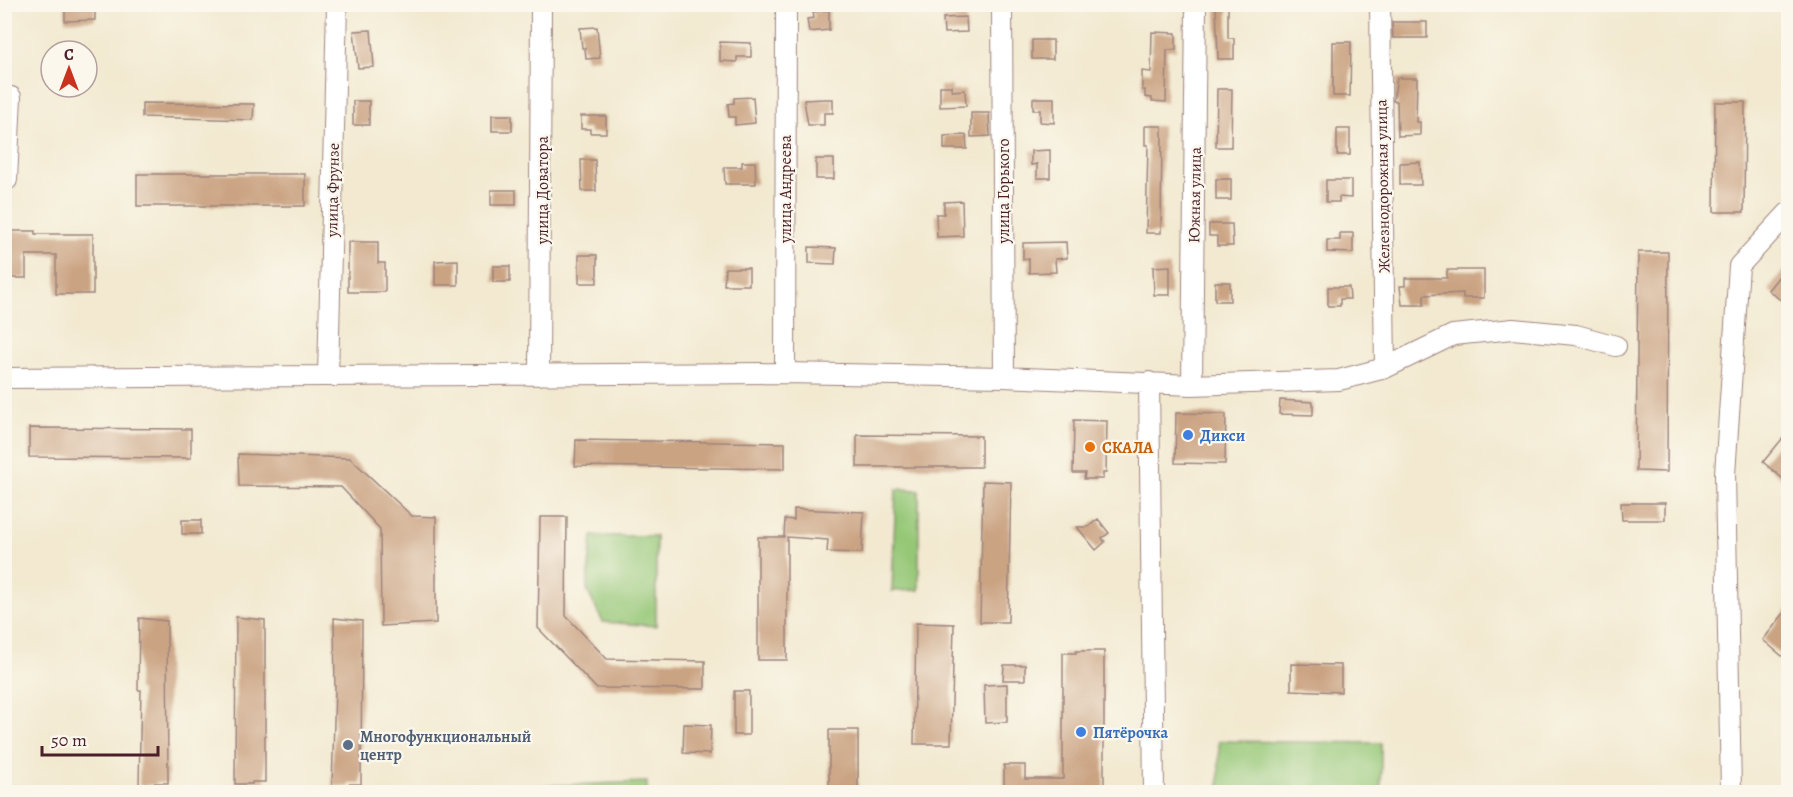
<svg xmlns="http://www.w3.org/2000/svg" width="1793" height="797" viewBox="0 0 1793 797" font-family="Alegreya,serif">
	<rect width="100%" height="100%" fill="#fbf7ec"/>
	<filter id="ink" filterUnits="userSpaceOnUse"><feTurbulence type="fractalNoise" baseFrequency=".0167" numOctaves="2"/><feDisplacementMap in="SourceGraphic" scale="12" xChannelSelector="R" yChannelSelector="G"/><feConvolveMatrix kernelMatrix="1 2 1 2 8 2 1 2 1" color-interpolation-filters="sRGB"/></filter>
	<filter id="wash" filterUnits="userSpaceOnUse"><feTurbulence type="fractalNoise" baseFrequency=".008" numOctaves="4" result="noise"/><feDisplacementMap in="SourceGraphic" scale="24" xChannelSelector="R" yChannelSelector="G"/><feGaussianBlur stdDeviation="1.35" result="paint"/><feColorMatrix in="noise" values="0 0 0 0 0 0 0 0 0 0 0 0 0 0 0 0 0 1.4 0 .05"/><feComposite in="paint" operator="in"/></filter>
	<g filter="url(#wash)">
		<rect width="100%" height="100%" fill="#f2e9d0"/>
		<path fill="#95c777" stroke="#707351" stroke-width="1.5" d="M896 489 919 490V590L892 591Z
			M592 536H656V626L603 622 587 590Z
			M1219 741 1381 743V792H1219Z
			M647 782V792H536V786Z"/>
		<g id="blocks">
			<path fill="#caa382" d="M65 4H95V20L65 21Z
				M1216 4H1228V38H1234V59H1218Z
				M829 10V30L809 32 807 19 814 18 813 12Z
				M966 17 967 32 944 33 943 18Z
				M1392 22H1427V38H1393Z
				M597 27 600 58 586 59 585 48H582L580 28Z
				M371 30 374 67 358 68 354 31Z
				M1152 32 1176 33V50H1167L1166 102 1152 101V98L1145 97V90H1142V71L1151 72Z
				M1032 40H1053V59H1032Z
				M720 42 751 43V57H737V62L720 61Z
				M1333 42H1351L1350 96H1333Z
				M1397 78H1417L1416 122H1420V135L1398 136 1397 101H1393Z
				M940 86H952V91L965 90 966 106 940 107Z
				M1217 89H1232L1231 147H1216Z
				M753 97 755 123 735 125V117H729L728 104 734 103V98Z
				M1033 98H1054V123L1040 122V110H1033Z
				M824 99H833V113H824V125H808L804 100Z
				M353 101H369V125H353Z
				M1715 102H1745L1744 212H1714Z
				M142 103 254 104 253 120 142 117Z
				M971 113H989L990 136 971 137Z
				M492 115H512V131H492Z
				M581 116H606V133H590V129H581Z
				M1145 126H1162L1161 233H1146L1148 145H1145Z
				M1337 129H1350V155H1337Z
				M966 135 967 149H944V136Z
				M1050 150V178H1037V164L1031 165V151Z
				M816 159H834V179H816Z
				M581 160H595L596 191H582Z
				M742 162H755L756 184H725L724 167H742Z
				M1420 162 1421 185H1400V163Z
				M137 174H305V206H137Z
				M1216 179H1231V200H1216Z
				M1326 180H1351V198L1339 197V202H1326Z
				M491 190H516V205H491Z
				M962 201 963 236 937 237 936 214H944V202Z
				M1209 224H1232L1233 246H1217V236H1209Z
				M4 231H35V234H93V294H56V255H26V278H4Z
				M1340 233H1353V253L1327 252V240H1340Z
				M348 242H378V263H385V292H348Z
				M1066 242 1067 258 1055 259 1056 272 1029 273V259H1023V243Z
				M809 247 836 248 835 264 809 263Z
				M1638 252H1668L1667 472 1636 471Z
				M579 255H597V283H579Z
				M458 260V285H435V261Z
				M1788 265V306L1768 290Z
				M493 266H510V282H493Z
				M1170 266V295H1154L1153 267Z
				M725 268H749V285H724Z
				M1447 270H1484V298H1463V293L1424 295V305H1402L1400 286H1405V278H1447Z
				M1215 282H1230V301H1215Z
				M1328 287H1349L1350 299H1340V306H1328Z
				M1280 400 1313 402V415L1279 414Z
				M1176 413 1226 414 1225 464 1175 463Z
				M1074 420 1107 421 1106 473H1103V479H1084L1085 473H1073Z
				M29 428 191 429V458L29 457Z
				M1788 432V483L1763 462Z
				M857 435 981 436V467H857Z
				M576 440 785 443V469L575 466Z
				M238 454 350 458 412 516 436 517V623L381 626 380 529 341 487 239 486Z
				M983 481 1011 482 1008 622H980Z
				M1621 503H1665V520H1622Z
				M794 509 864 512 862 553 827 552 828 540 787 537V660H758V537H784L785 519 794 520Z
				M540 517H567L566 616 607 659 705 661V689L596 688 538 628Z
				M1098 519 1109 533 1102 538 1105 542 1096 550 1077 527H1088Z
				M182 520H201V534H182Z
				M1788 608V661L1763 640Z
				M236 617 265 620V782H252V784H235Z
				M139 618 167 621 168 783H155V785H139L141 690H138Z
				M334 618 362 621 361 784H349V787L332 786 335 689Z
				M916 623 954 624 951 744H914Z
				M1076 651H1104V792H1004V765H1025V779H1063V653H1076Z
				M1291 664 1341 665V692L1291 690Z
				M1004 665H1025V680H1003Z
				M1007 684V722L985 723 984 685Z
				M734 691H749V735H734Z
				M684 724 711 725 710 754 683 753Z
				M829 730H858V792H829Z"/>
		</g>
	</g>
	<g filter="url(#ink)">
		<use href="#blocks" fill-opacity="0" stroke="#9e847e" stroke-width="1.5"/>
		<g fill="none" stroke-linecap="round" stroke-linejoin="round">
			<defs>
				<path id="minor" d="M1002 4 1004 377
					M1380 4 1385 368
					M4 180H7L11 97
					M785 373 786 4
					M539 375 541 4
					M328 376 337 4
					M4 378 785 373 1004 377 1192 385 1339 380 1385 368 1453 335 1513 329 1576 335 1616 346
					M1149 382 1154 792
					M1192 385 1196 4
					M1731 792 1725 474 1739 266 1788 213"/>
			</defs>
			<use href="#minor" stroke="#9e847e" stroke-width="22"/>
			<use href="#minor" stroke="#fff" stroke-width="20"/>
		</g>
	</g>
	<g fill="#3f7fe0" stroke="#fbf7ec" stroke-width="2">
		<circle cx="1188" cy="435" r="6"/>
		<circle cx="1081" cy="732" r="6"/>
	</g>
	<circle fill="#e8710a" stroke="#fbf7ec" stroke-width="2" cx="1090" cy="447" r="6"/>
	<circle fill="#5c6f8a" stroke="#fbf7ec" stroke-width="2" cx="348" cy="745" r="6"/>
	<g text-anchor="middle" stroke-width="4.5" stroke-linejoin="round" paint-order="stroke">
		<g font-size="16" fill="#4a1f2b" stroke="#fbf7ec">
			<text transform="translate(1382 186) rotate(-91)" y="6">Железнодорожная улица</text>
			<text transform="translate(785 189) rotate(-90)" y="6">улица Андреева</text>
			<text transform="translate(332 190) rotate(-89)" y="6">улица Фрунзе</text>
			<text transform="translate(542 190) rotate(-90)" y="6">улица Доватора</text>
			<text transform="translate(1003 191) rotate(-90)" y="6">улица Горького</text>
			<text transform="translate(1194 195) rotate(-89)" y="6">Южная улица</text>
		</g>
		<g font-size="16" font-weight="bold" fill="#366cbe" stroke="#fbf7ec" text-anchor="start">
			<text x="1200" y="441">Дикси</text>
			<text x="1093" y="738">Пятёрочка</text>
		</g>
		<g font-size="16" font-weight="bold" fill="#c56008" stroke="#fbf7ec" text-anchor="start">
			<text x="1102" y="453">СКАЛА</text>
		</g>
		<g font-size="16" font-weight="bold" fill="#4e5e75" stroke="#fbf7ec" text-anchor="start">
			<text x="360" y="742">Многофункциональный<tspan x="360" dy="18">центр</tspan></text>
		</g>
	</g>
	<rect width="1793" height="797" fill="none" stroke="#fbf7ec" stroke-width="24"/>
	<g transform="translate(69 69)"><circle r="28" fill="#fbf7ec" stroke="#b4a19f" stroke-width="1.5"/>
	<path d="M0-4.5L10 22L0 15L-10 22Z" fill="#c8321e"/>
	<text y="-9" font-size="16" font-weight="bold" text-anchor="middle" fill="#4a1f2b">С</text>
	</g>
	<path d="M42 746v9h116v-9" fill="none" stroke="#4a1f2b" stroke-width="3"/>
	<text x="51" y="746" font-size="18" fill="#4a1f2b" stroke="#fbf7ec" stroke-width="4.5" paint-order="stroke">50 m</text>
</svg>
